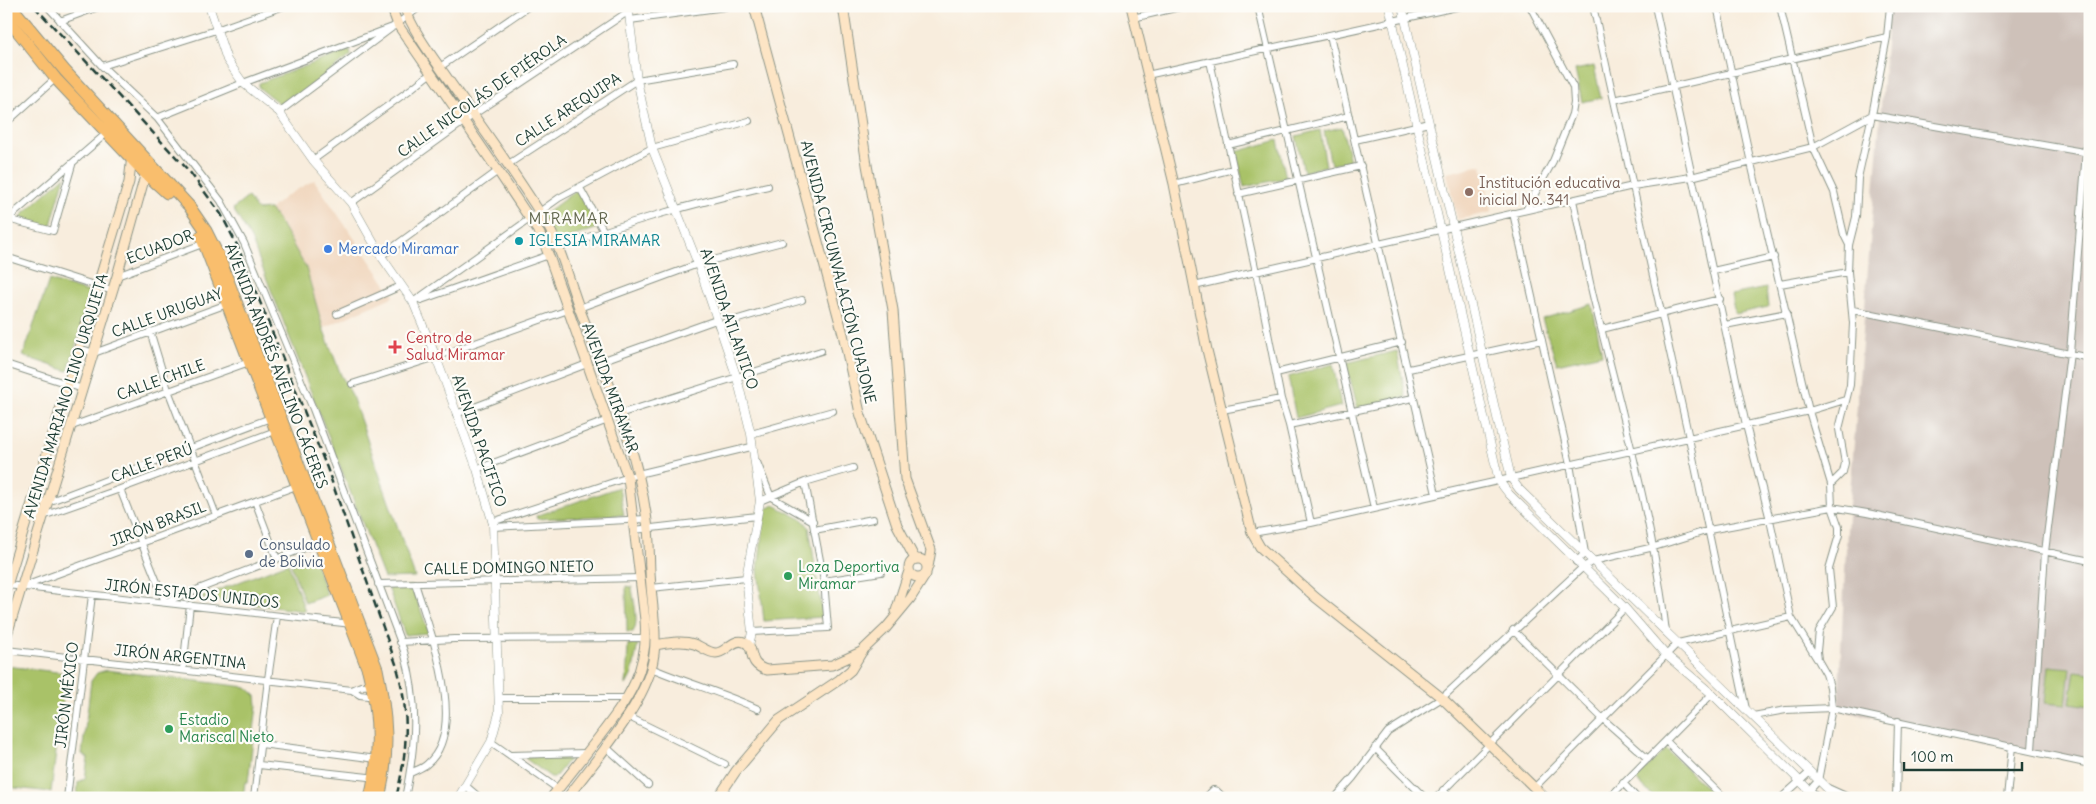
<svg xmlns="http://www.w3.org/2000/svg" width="2096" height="804" viewBox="0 0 2096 804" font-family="Delius,sans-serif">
	<rect width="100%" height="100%" fill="#fdfcf7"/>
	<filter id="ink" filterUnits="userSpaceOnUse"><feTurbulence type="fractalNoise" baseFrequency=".02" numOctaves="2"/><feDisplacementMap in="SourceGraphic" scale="10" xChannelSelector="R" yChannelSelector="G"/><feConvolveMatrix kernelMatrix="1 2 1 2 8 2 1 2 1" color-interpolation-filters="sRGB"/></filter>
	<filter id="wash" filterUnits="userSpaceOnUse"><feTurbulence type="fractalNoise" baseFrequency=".0096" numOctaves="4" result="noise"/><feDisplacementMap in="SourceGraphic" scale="20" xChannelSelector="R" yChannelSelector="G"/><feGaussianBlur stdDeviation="1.12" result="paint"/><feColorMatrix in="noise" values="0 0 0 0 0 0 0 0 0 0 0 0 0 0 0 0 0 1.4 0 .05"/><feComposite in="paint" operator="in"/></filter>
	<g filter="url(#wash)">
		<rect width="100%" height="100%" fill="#f8eddd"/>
		<path fill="#f0d5bc" d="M1482 165 1492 212 1457 220 1447 173Z
			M314 180 394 296 323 328 306 268 284 229 270 209 286 196Z"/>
		<path fill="#cec1b9" d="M1889 6H2090V764L1838 710 1847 530Z"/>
		<path fill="#a9c268" stroke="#64804e" d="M350 50 351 56 286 104H280L259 88V83Z
			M1594 66 1601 98 1582 102 1575 70Z
			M1342 127 1350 161 1331 165 1324 131Z
			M1320 130 1326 166 1304 172 1296 136Z
			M1278 140 1286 178 1244 187 1236 152Z
			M65 176 51 225 47 227 20 220 23 214Z
			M575 191H579L598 228 551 244 537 220Z
			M248 197 257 210 270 209 284 229 306 268 323 328 341 375 351 393 415 577 384 578 251 239 233 209Z
			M49 280 92 293 68 371 23 356Z
			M1766 288 1768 307 1735 314 1731 295Z
			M1592 304 1602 354 1557 364 1542 319Z
			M1397 351 1406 397 1358 409 1346 363Z
			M1333 364 1341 406 1296 418 1288 377Z
			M619 487 624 515 537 519 536 516Z
			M774 505 803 520 809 527 823 617 764 621 758 570 765 510Z
			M313 557 327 595 305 603 291 565Z
			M288 563 305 611 198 598Z
			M412 586 429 633 405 635 388 587Z
			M626 586 632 587C633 599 640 622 633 632H627Z
			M628 644H638L632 674 626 685Z
			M6 666 66 673 51 792 6 787Z
			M2049 666 2070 668 2066 705 2045 703Z
			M107 670 246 687 256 696 257 705 248 782H245L243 798H77L78 782 85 779 88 758 82 754 91 681 97 673Z
			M2075 671 2090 673V706L2070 703Z
			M1666 749 1717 798H1655L1635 779Z
			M569 755 570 758 555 777 552 778 526 759V756Z"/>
	</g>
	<g filter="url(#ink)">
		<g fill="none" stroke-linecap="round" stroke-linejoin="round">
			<defs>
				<path id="minor" d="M47 6 102 66 157 118 221 201 244 243 313 409 404 651C419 705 416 744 405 798
					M1258 6 1374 508
					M1593 6 1689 438 1746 709
					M1655 6 1746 425 1770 520 1791 617 1817 659
					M1717 6 1751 163 1809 411 1831 484 1832 507 1839 527V535L1829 569 1833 607 1819 631 1817 651 1818 660 1826 674 1830 687 1832 708 1818 781 1809 791
					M1780 6 1813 147 1834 192 1844 235 1849 245
					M1890 6 1887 37 1872 115 2089 153
					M1133 18 1184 6
					M630 20 725 7
					M60 21 101 6
					M1330 35 1436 494
					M1210 61 1256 272 1281 399 1289 425 1311 523
					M102 66 216 30 284 6
					M440 67 529 6
					M1147 75 1461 6
					M1614 100 1887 37
					M279 112 421 6
					M157 118 243 83 398 25
					M6 123 56 78
					M1355 140 1429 123
					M1228 145 1349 116
					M313 160 411 89 431 73
					M507 165 637 80 733 64
					M1174 184 1233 169
					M580 188 603 230
					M1238 194 1361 166
					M1573 200C1580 233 1586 267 1594 300 1621 410 1653 519 1666 632
					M351 203 473 115 629 11
					M6 210 15 221 53 231 72 165
					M1526 210 1553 161 1572 114 1574 103 1573 87 1530 6
					M1513 213 1570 464 1585 553 1576 562
					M6 225 11 216 108 132
					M559 248C627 221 697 203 768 186
					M381 256 498 171
					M6 257 113 291
					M1713 271 1774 257
					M117 276 205 243
					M1780 284 1848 272
					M1194 286 1633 186 1691 177 1813 147 1872 115
					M421 300 549 255
					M413 302 559 198 652 148 749 121
					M579 308 698 264 782 242
					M1853 310 2090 358
					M337 314 401 286
					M718 325 802 300
					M1725 325 1787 313
					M1602 329 1720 299
					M150 331 168 390 216 515
					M79 348 94 353 230 303
					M601 361 716 320
					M6 364 83 389
					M1409 369 1542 340
					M1276 373 1402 342
					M352 384 436 357 568 310
					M1222 410 1281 399
					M456 414 587 364
					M619 414 821 351
					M1289 425 1413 398
					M72 426 252 361
					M751 434 833 411
					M757 462 771 497 813 521
					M477 469 608 420
					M1831 484 1843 472 1845 463 1839 429 1850 385 1853 323 1848 272 1849 245 1856 217 1858 178 1872 115
					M120 489 165 602 320 542
					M255 501 277 559
					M760 501 805 482 853 468
					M33 502H48L273 417
					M28 518 43 516 120 489 278 430
					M492 522 638 474 751 447
					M493 527 646 519
					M634 530 757 516
					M814 530 873 519
					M1252 533 1311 523 1809 411 1845 400
					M824 581 881 572
					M378 584 640 578
					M7 585 352 624
					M22 587 299 485
					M651 588 746 578
					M1513 630 1603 719 1648 759
					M752 632 828 628 824 581 805 482
					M400 642 454 639 646 638
					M6 650 352 690 360 695 376 697
					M651 668C687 683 723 693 758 709
					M183 669 190 605
					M352 690 361 686 375 685
					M499 698H628
					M627 716 725 764
					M1753 716 1786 710 1832 708 2090 764
					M1666 741 1724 798
					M491 742 558 789
					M261 744 377 759
					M605 746 648 785
					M1375 748 1425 798
					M2032 750 2045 552 2070 353 2090 101
					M511 755 586 753
					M259 765 377 778
					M410 773C416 770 423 768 427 764 470 729 428 626 415 583
					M1623 783 1637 798
					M466 786 480 798
					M1535 787 1678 643 1791 617
					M1828 788 1850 798
					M1443 790 1450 798
					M67 798 92 595
					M254 798 268 679 277 616
					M1205 798 1213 790 1217 791 1224 798
					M1335 798 1353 778 1388 732 1442 698 1582 568 1593 561 1654 547 1709 530 1832 507 1867 513 2090 561
					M1436 798 1625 608
					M1609 798 1712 694
					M1781 798 1810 772
					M1896 798 1898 721
					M2007 798 2012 746"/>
				<path id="tertiary" d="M209 6 227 60 243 83 279 112 313 160 351 203 381 256 413 302 436 357 477 469 493 524 499 713 491 742 458 798
					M628 6 637 80 652 148 698 264 737 378 751 434 760 501 746 578 752 632 749 646
					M1389 6 1499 481 1509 494 1625 608 1665 654 1712 694 1817 798
					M1402 6 1511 478 1519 489 1837 798"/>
				<path id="secondary" d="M391 6 398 25 498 171 540 234 545 245 628 478 645 620C649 671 628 699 599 737 583 758 567 778 551 798
					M404 6C414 34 436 61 452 85 483 128 514 172 542 216 561 245 568 278 580 310 607 380 640 453 648 529 650 548 649 567 651 586 653 615 659 640 651 669 639 711 594 762 567 798
					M754 6 843 334 860 413 897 525 915 559
					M843 6 867 165 893 310 905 479 931 550 928 567
					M1131 6 1174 184 1207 350 1252 533 1260 547 1315 597 1442 698 1545 798
					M909 568a9 9 0 1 1 18 0a9 9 0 1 1-18 0Z
					M6 589 129 182 132 155
					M896 611 909 571
					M6 638 117 276 147 169
					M655 645C668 643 682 640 694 644 701 646 708 653 716 653 726 653 733 638 744 642 757 647 745 664 767 670L832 665 863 651
					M718 798 736 771 779 720 839 680 851 670 863 650 886 628 910 599 926 574"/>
				<path id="trunk" d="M11 6 65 71 189 206 206 231 219 257 377 669C387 715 390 752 379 798
					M6 17 56 79 146 174 167 193
					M201 236 368 670C379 712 381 755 370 798"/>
			</defs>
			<use href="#minor" stroke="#8c9588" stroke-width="8"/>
			<use href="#tertiary" stroke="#8c9588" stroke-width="9"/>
			<use href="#secondary" stroke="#8c9588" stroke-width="11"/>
			<use href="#trunk" stroke="#8c9588" stroke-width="13"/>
			<use href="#minor" stroke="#fff" stroke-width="6"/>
			<use href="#tertiary" stroke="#fff" stroke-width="8"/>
			<use href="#secondary" stroke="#fde5c5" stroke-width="9"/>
			<use href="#trunk" stroke="#f9be6d" stroke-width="11"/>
			<path stroke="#1f3d34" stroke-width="2.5" stroke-dasharray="8 4" stroke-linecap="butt" d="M34 6 189 171 221 214 237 245 327 468 396 664C410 712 408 750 396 798"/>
		</g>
	</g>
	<circle fill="#8d6e63" stroke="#fdfcf7" stroke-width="2" cx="1469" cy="192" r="5"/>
	<circle fill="#0f9aa8" stroke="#fdfcf7" stroke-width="2" cx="519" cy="241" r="5"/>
	<circle fill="#3f7fe0" stroke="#fdfcf7" stroke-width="2" cx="328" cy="249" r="5"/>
	<path fill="#e0444e" stroke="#fdfcf7" stroke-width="2" d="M392.5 339.5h5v5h5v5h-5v5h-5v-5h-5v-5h5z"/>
	<circle fill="#5c6f8a" stroke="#fdfcf7" stroke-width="2" cx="249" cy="554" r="5"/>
	<g fill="#2e9e5b" stroke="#fdfcf7" stroke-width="2">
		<circle cx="788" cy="576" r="5"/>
		<circle cx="169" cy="729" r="5"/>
	</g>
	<g text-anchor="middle" stroke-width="4.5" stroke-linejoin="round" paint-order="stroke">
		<g font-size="15" fill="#1f3d34" stroke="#fdfcf7">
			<text transform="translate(482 96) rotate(-35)" y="5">CALLE NICOLÁS DE PIÉROLA</text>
			<text transform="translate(568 110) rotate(-33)" y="5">CALLE AREQUIPA</text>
			<text transform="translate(160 247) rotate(-21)" y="5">ECUADOR</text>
			<text transform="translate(838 272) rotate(76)" y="5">AVENIDA CIRCUNVALACIÓN CUAJONE</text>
			<text transform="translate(167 313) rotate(-20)" y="5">CALLE URUGUAY</text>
			<text transform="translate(729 319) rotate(71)" y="5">AVENIDA ATLANTICO</text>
			<text transform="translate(276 366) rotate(69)" y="5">AVENIDA ANDRÉS AVELINO CÁCERES</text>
			<text transform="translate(161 380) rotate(-20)" y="5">CALLE CHILE</text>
			<text transform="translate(610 388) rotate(70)" y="5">AVENIDA MIRAMAR</text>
			<text transform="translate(66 396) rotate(-73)" y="5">AVENIDA MARIANO LINO URQUIETA</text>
			<text transform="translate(479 441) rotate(71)" y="5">AVENIDA PACIFICO</text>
			<text transform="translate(152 463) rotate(-20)" y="5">CALLE PERÚ</text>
			<text transform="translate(158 524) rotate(-21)" y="5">JIRÓN BRASIL</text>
			<text transform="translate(509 568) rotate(-1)" y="5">CALLE DOMINGO NIETO</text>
			<text transform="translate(192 594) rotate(6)" y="5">JIRÓN ESTADOS UNIDOS</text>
			<text transform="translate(180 657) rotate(6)" y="5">JIRÓN ARGENTINA</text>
			<text transform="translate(67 695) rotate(-83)" y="5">JIRÓN MÉXICO</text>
		</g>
		<g font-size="15" fill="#785e54" stroke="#fdfcf7" text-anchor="start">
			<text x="1479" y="188">Institución educativa<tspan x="1479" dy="17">inicial No. 341</tspan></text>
		</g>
		<g font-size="15" fill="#0d838f" stroke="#fdfcf7" text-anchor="start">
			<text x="529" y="246">IGLESIA MIRAMAR</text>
		</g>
		<g font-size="15" fill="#366cbe" stroke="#fdfcf7" text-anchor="start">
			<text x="338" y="254">Mercado Miramar</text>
		</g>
		<g font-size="15" fill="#be3a42" stroke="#fdfcf7" text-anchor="start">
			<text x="406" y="343">Centro de<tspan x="406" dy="17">Salud Miramar</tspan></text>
		</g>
		<g font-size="15" fill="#4e5e75" stroke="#fdfcf7" text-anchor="start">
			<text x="259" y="550">Consulado<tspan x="259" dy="17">de Bolivia</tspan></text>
		</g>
		<g font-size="15" fill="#27864d" stroke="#fdfcf7" text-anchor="start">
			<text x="798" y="572">Loza Deportiva<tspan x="798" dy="17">Miramar</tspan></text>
			<text x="179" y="725">Estadio<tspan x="179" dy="17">Mariscal Nieto</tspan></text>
		</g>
		<g font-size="16" letter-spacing="1" fill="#62674e" stroke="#fdfcf7">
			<text x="569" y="224">MIRAMAR</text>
		</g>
	</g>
	<rect width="2096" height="804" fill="none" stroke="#fdfcf7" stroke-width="25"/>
	<path d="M1904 762v8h118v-8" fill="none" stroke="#1f3d34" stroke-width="2.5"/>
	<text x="1911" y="762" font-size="15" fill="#1f3d34" stroke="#fdfcf7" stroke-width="4" paint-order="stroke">100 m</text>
</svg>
